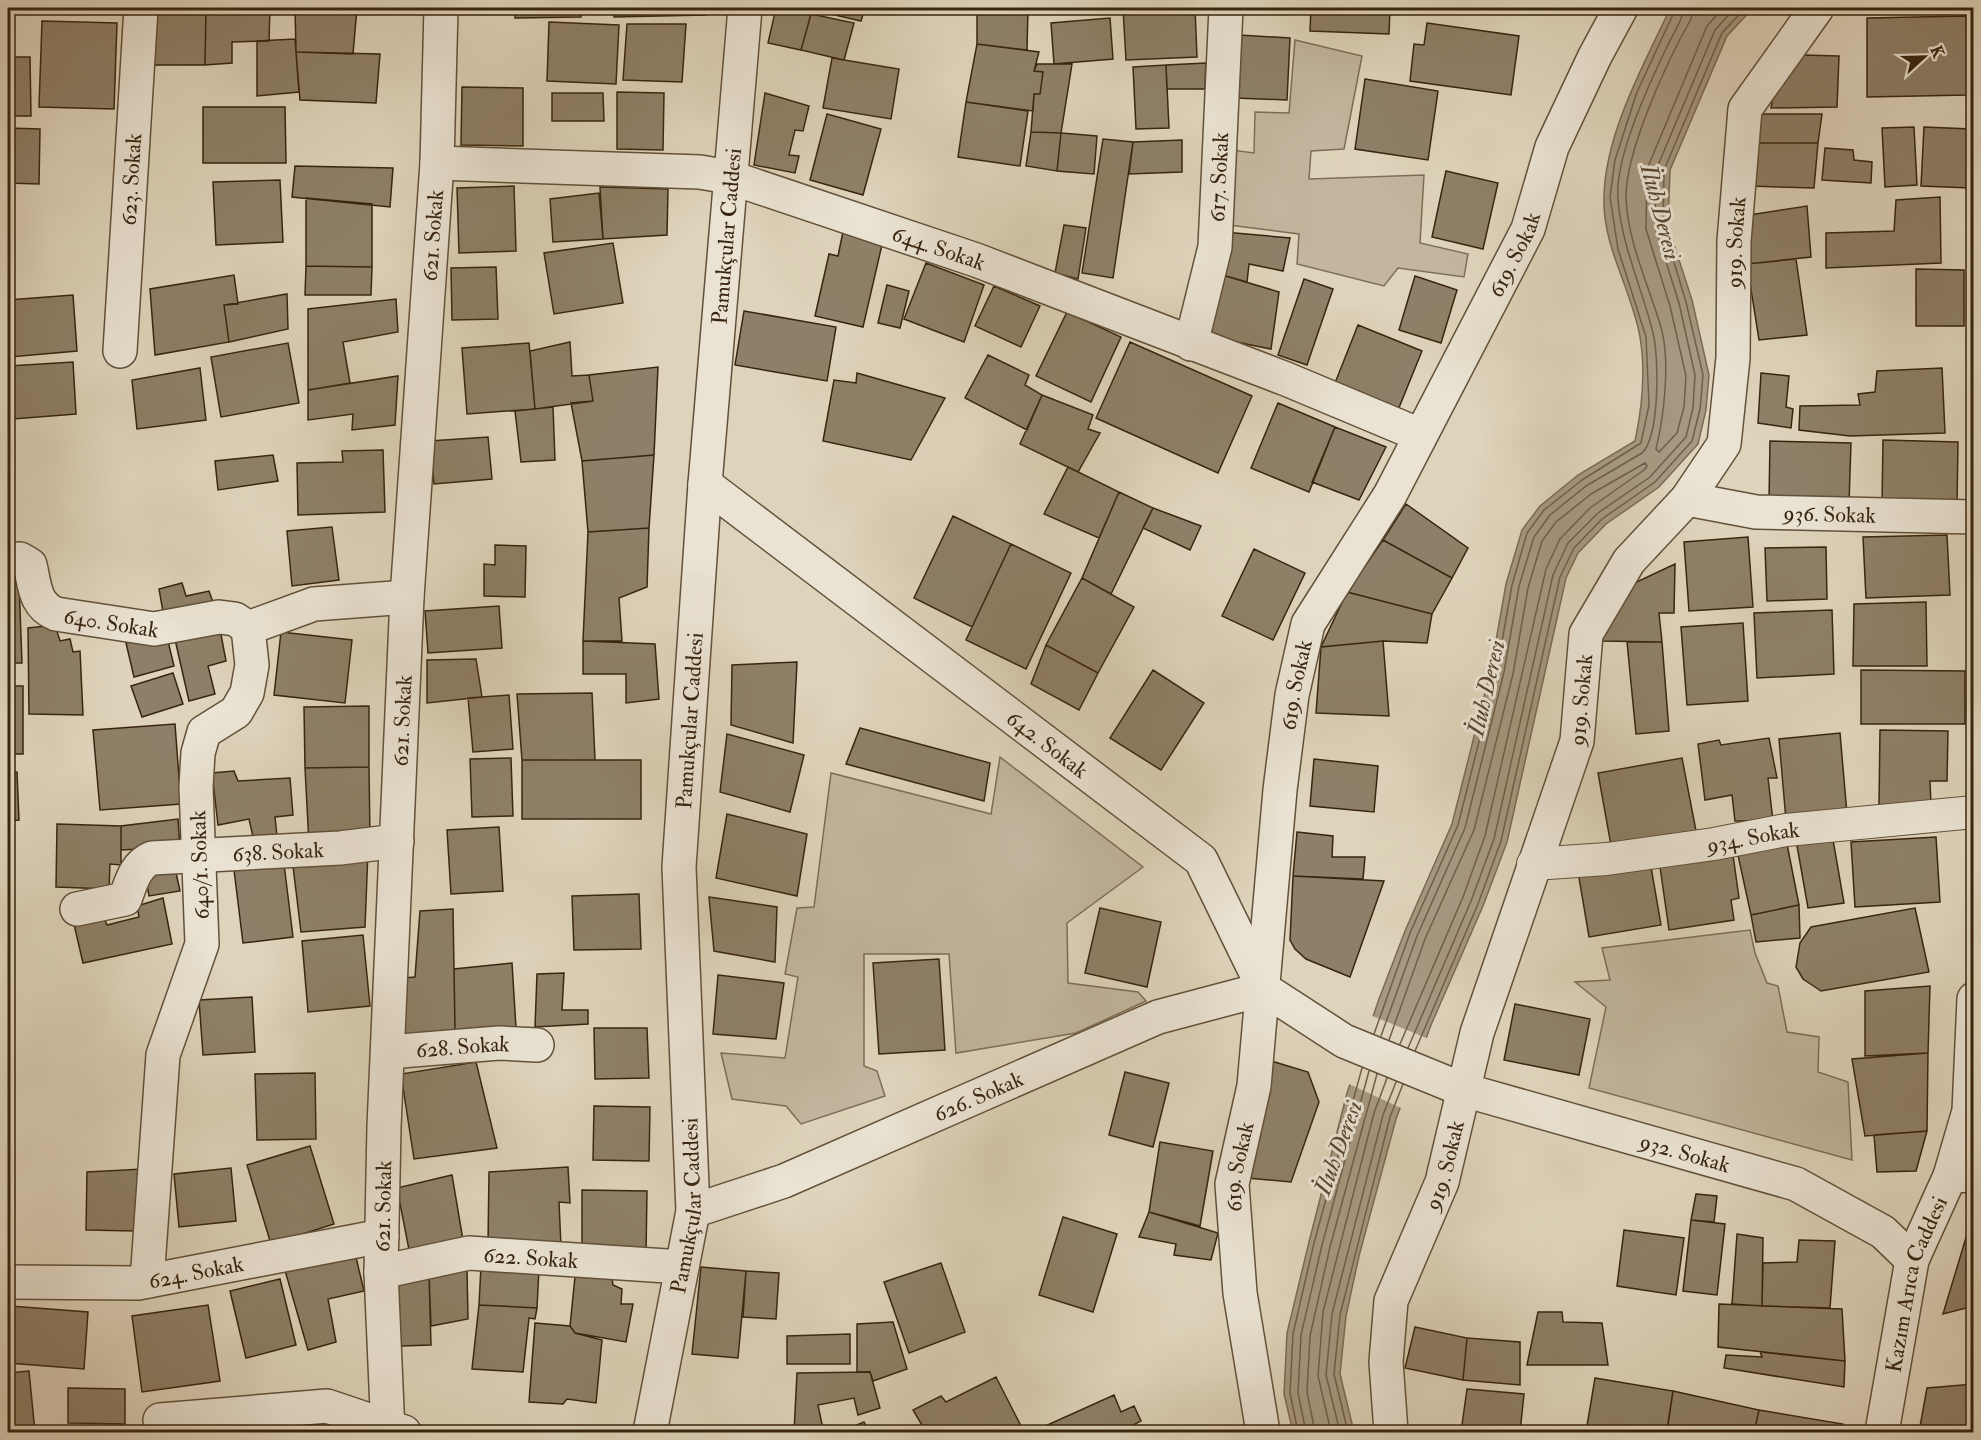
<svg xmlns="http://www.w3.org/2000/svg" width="1981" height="1440" viewBox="0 0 1981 1440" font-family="'IM FELL Double Pica',serif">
	<rect width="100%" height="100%" fill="#ded4bb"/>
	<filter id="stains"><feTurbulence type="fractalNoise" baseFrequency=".00333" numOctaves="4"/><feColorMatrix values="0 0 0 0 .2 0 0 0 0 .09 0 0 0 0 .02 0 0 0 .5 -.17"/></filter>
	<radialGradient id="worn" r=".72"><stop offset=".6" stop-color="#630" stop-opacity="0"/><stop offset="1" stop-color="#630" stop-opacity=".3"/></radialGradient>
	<path fill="#c2b69e" stroke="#7d6e56" stroke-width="1.5" d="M1295 40 1362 56 1344 149 1311 151 1309 179 1424 175 1420 243 1468 254 1464 277 1398 268 1384 286 1297 264 1299 234 1229 225 1232 150 1254 153 1255 112 1289 113Z
		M1000 757 1143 867 1067 923 1068 983 1138 992 1146 1001 1076 1033 956 1053 949 954H864V1066L877 1071 885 1096 801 1124 786 1106 732 1099 721 1053 785 1058 798 977 785 974 797 908 814 907 831 773 991 814Z
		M1750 930 1755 953 1767 983 1778 986 1787 1032 1819 1037 1818 1072 1848 1082 1852 1160 1589 1088 1606 1007 1575 982 1610 980 1602 948Z"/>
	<path fill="#a69881" stroke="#7a6a53" stroke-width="1.5" d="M1673 8H1753L1727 36 1670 170 1668 226 1692 300 1709 375 1706 410 1698 444 1659 487 1606 524 1578 553 1566 578 1507 842 1483 906 1431 1025 1396 1119 1359 1256 1346 1316 1340 1374 1354 1432H1293L1284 1394 1287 1333 1309 1242 1347 1093 1379 999 1405 931 1452 824 1491 669 1506 584 1522 530 1540 506 1578 475 1635 441C1642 408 1646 372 1640 337 1632 290 1602 246 1604 197 1605 135 1642 68 1668 13Z"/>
	<path fill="#ded4bb" d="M1370 1015 1429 1039 1403 1109 1347 1083Z"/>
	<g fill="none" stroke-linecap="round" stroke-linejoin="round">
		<path stroke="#6f5e48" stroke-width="1.5" d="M1693 8 1691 19C1668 59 1625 152 1626 198 1628 245 1650 287 1662 331 1670 364 1664 416 1656 449L1659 452 1677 433 1684 407 1686 376 1670 306 1646 229 1647 169 1707 26 1723 8
			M1374 1034 1410 933 1458 825 1497 670 1512 585 1527 533 1544 510 1582 480 1641 443 1649 405 1646 337 1618 249 1610 197 1615 160 1637 92 1676 8
			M1381 1036 1417 936 1465 828 1504 672 1519 586 1534 537 1550 515 1586 486 1642 453C1660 436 1659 357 1653 333 1642 288 1622 247 1618 200 1614 159 1648 86 1666 49 1671 37 1683 20 1684 8
			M1389 1040 1425 939 1474 830 1513 674 1528 588 1542 541 1556 522 1591 494 1645 463 1647 466 1644 470 1590 508 1560 539 1546 569 1485 836 1463 897 1400 1044
			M1408 1048 1471 901 1494 839 1553 575 1568 543 1598 513 1650 477 1686 437 1693 408 1695 375 1679 303 1655 227 1656 170 1715 30 1735 8
			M1415 1051 1478 904 1501 841 1560 577 1574 548 1602 519 1655 482 1692 441 1700 409 1703 375 1686 302 1663 226 1664 170 1722 33 1745 8
			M1298 1432 1290 1393 1293 1334 1314 1243 1362 1068
			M1306 1432 1298 1393 1301 1335 1322 1245 1369 1071
			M1315 1432 1307 1392 1310 1336 1330 1247 1377 1074
			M1331 1432 1318 1376 1323 1312 1374 1113 1387 1078
			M1340 1432 1326 1375 1332 1314 1383 1115 1396 1082
			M1348 1432 1334 1374 1340 1315 1390 1117 1403 1084"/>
	</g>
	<path fill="#8e8068" stroke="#38250f" stroke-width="1.5" d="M73 8H126V10L73 11Z
		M155 8 206 9 205 65H154Z
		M206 8H270L269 41 232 42V63L205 65Z
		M295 8H357L353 54 296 52Z
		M515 8H581V17L515 18Z
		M614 8H706V15L614 17Z
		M776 8 811 14 801 50 768 43Z
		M805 8H865L861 21Z
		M977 8H1028L1027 50 977 44Z
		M1123 8H1195L1197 57 1126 60Z
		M1311 8H1390L1389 34 1310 31Z
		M811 14 854 23 844 60 801 50Z
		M1966 16 1968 95 1867 97V18Z
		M1110 18 1113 59 1054 64 1051 23Z
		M42 21 117 23 114 109 39 107Z
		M549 22 619 25 616 84 547 81Z
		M1427 23 1519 36 1511 95 1410 81 1414 44 1424 45Z
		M627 24H686L682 82 623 80Z
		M1239 35 1290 38 1287 100 1236 98Z
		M295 39 299 92 257 96V41Z
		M977 44 1039 52 1034 71 1043 72 1040 94H1034L1033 111 966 102Z
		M296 52 380 54 376 103 300 100Z
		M1803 55 1839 56 1837 107 1771 108 1774 91Z
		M8 57H30L31 116H8Z
		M832 58 899 69 891 119 823 108Z
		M1206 63 1205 89H1167L1166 65Z
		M1037 64H1072L1061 133 1031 132 1034 94H1040L1043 72 1034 71Z
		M1166 65 1169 128 1136 129 1133 67Z
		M1365 79 1438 91 1428 160 1355 149Z
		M462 87 523 88V146L461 145Z
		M617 92 664 93 663 150 617 149Z
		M552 93H603L604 121H552Z
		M765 93 809 106 803 131 795 130 789 155 799 156 795 173 754 165Z
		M966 102 1028 111 1020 166 958 157Z
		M203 107H285L286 163H203Z
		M827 114 881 129 863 195 810 180Z
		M1757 114H1822L1818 143H1752Z
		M1914 127 1917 185 1885 187 1882 128Z
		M1924 127 1971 129 1970 188 1921 186Z
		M8 128 40 129 39 184 8 183Z
		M1031 132 1061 133 1057 171 1026 166Z
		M1061 133 1097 136 1094 174 1057 171Z
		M1103 139 1133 142 1113 278 1082 273Z
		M1182 140V172L1129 174 1133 142Z
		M1752 143H1818L1814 188 1749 186Z
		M1825 148 1853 150 1854 160 1872 162 1871 183 1822 180Z
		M295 166 393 168 390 207 292 197Z
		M1446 171 1498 183 1483 249 1432 237Z
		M280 180 283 242 216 245 213 182Z
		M514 186 516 251 459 253 457 188Z
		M600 187 668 189 667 235 603 239Z
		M599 193 603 239 553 242 550 199Z
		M1940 197 1941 263 1826 268V233L1894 231 1896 200Z
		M306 198 372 204V267L306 266Z
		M1807 206 1811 257 1747 264 1743 216Z
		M1064 225 1086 228 1078 279 1055 273Z
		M844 227 884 236 863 327 815 316 829 254 838 256Z
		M1224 232 1290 238 1283 271 1249 264 1247 282 1219 274Z
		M613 243 623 303 554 314 544 253Z
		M1796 259 1807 335 1759 340 1747 264Z
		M926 263 984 285 964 342 904 319Z
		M306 266 372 267 371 295H305Z
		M496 267 498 319 452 320 451 268Z
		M1916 269 1964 270V326H1916Z
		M1219 274 1279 292 1271 349 1211 337Z
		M234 275 238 304 224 305 229 342 155 355 150 289Z
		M1415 276 1457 290 1441 343 1399 330Z
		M1304 279 1333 289 1307 365 1278 355Z
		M887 285 909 291 900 328 878 323Z
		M994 286 1040 306 1021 347 975 326Z
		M287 294 288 329 229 342 224 305Z
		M73 295 77 351 10 357 8 300Z
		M396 299 398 332 343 342 350 383 308 390V309Z
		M744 311 836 327 827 381 735 365Z
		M1067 312 1121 337 1091 402 1036 376Z
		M1358 325 1422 351 1396 415 1333 388Z
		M570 342 572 376 589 375 593 401 535 409 530 351Z
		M1130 342 1252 396 1218 473 1096 418Z
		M288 343 299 403 221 417 211 357Z
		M529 343 535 409 467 414 462 348Z
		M988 355 1029 375 1025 385 1042 395 1027 430 965 398Z
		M73 362 76 414 13 419 9 366Z
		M658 367 654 455 582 461 571 403 593 401 589 375Z
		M200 368 206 420 137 429 132 380Z
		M1942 368 1945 433 1850 436 1799 430 1800 406 1860 405 1858 394 1875 392 1877 371Z
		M857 373 945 398 911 460 823 441 834 380 856 383Z
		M1761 373 1789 376 1786 407 1793 409 1791 428 1758 423Z
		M398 376 395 425 352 430 353 414 308 420V390Z
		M1042 395 1093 415 1088 429 1100 433 1078 472 1020 444Z
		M1278 403 1335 427 1309 492 1251 468Z
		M553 407 555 460 521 462 515 411Z
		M1335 427 1386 447 1359 500 1312 482Z
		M488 437 492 479 434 484 430 441Z
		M1883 440 1958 442 1957 505 1882 503Z
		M1770 441 1851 443 1849 503 1769 501Z
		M383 450 385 512 298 515 297 463 343 462 342 451Z
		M273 455 278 481 218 490 215 461Z
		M654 455 649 528 588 532 582 461Z
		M1068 467 1119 492 1099 538 1044 514Z
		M1119 492 1153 508 1111 594 1082 578Z
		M1406 504 1468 548 1452 578 1383 540Z
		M1153 508 1201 526 1190 550 1143 528Z
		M953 516 1011 544 972 627 914 598Z
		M332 527 339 580 292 586 287 531Z
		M649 528 647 587 619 598 622 641H583L588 532Z
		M1947 535 1950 595 1866 598 1863 537Z
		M1748 537 1753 607 1689 611 1684 542Z
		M1383 540 1452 578 1432 614 1347 592Z
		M1011 544 1071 573 1026 669 966 640Z
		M495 545 526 546 525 597 484 596V564L495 565Z
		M1826 547 1827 599 1767 601 1765 548Z
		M1254 549 1305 573 1273 640 1222 616Z
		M1675 564 1674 613H1659L1662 642 1601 641 1628 586Z
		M1082 578 1134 607 1098 673 1046 645Z
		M19 583 22 663H8V584Z
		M182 583 186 596 209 591 216 611 165 623 159 589Z
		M1347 592 1432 614 1427 643 1383 641 1321 647Z
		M1926 602 1927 666H1853L1854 604Z
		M499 606 502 648 428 653 425 611Z
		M1832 610 1834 674 1757 678 1754 613Z
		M1743 623 1748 701 1687 705 1681 627Z
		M219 624 226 661 208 666 215 694 189 701 174 635Z
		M55 625 60 641 70 639 73 652 80 651 83 715 29 714 28 628Z
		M281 632 352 640 345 703 274 695Z
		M166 633 174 666 134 677 126 643Z
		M583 641 655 644 659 699 626 703V674H583Z
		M1383 641 1389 716 1316 713 1321 647Z
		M1627 642H1662L1669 731 1636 734Z
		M1046 645 1098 673 1079 710 1031 684Z
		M476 659 482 697 427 703V660Z
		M797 662 793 743 731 725 732 665Z
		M1153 670 1204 703 1161 770 1110 738Z
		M1861 670 1965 671V724H1861Z
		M173 673 183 704 142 717 131 686Z
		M8 686H23V754H8Z
		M592 693 595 760H522L517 694Z
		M509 695 513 749 473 752 468 698Z
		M369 706V767L305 768 304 707Z
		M175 724 181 804 100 810 93 730Z
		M860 728 990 763 984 801 846 764Z
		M1880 730 1948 731 1947 781H1930L1931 806H1879Z
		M1840 733 1847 814 1786 820 1779 739Z
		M727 734 804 755 790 812 720 792Z
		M1769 738 1777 778H1768L1773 821H1735L1732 795 1705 800 1698 744 1719 740 1721 745Z
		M511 758 513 816 472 817 470 759Z
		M1682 758 1697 836 1612 851 1598 773Z
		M1314 759 1378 766 1374 812 1310 806Z
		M522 760H641V819H522Z
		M369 767 370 839 309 844 305 768Z
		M234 771 238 781 290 778 293 815 275 817 277 836 254 841 249 819 218 825 212 773Z
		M17 772 19 820 8 821V773Z
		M727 814 807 834 797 896 716 878Z
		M178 819 180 847 121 850V826Z
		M57 824 121 826V865L110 864 109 889 56 887Z
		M499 827 503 891 451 894 447 830Z
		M1297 832 1333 836 1332 857H1365L1363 879 1293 876Z
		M1832 834 1844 903 1808 908 1796 840Z
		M1936 837 1940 902 1855 907 1851 842Z
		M1787 844 1799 905 1751 915 1736 846Z
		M368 851 365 927 301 932 292 858Z
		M1733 855 1739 898 1731 900 1734 920 1669 930 1659 860Z
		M1650 861 1661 925 1589 937 1578 872Z
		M284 864 293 937 243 943 234 870Z
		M175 868 180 891 149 896 145 873Z
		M1293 876 1384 881 1350 977 1306 959 1295 949 1290 940Z
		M639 894 641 949 574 950 572 896Z
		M709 897 777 907 775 962 714 951Z
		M163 898 172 944 83 963 73 920 101 911 107 925 139 917 137 906Z
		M1799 905 1800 938 1756 942 1751 915Z
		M1100 908 1161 922 1147 987 1085 973Z
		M1915 908 1929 972 1821 991 1803 979 1796 967 1800 943 1811 927Z
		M453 909 455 1030 401 1037 404 978 415 977 420 911Z
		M363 935 370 1006 308 1012 302 941Z
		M939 959 945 1050 879 1054 873 963Z
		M512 963 516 1028 455 1030 454 969Z
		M564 973 562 1010H588V1024L535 1027 537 974Z
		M718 975 784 983 776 1039 713 1034Z
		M1930 986 1928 1053 1865 1056V991Z
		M252 997 255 1052 203 1055 199 1000Z
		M1515 1004 1590 1019 1579 1075 1504 1060Z
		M594 1028H647L649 1078 595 1079Z
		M1928 1053 1927 1131 1865 1136 1852 1059Z
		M1268 1060 1308 1072 1319 1102 1291 1182 1247 1178Z
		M476 1062 497 1148 414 1159 401 1074Z
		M1125 1072 1169 1083 1153 1147 1109 1135Z
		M315 1073 316 1139 257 1140 255 1074Z
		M594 1106 650 1107 649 1161 593 1160Z
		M1927 1131 1916 1171 1877 1172 1874 1135Z
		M1160 1142 1213 1151 1200 1226 1149 1212Z
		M310 1146 334 1224 271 1244 247 1165Z
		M568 1167 570 1203 559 1202 561 1247 488 1245 489 1172Z
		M231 1168 236 1221 179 1227 174 1174Z
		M143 1169 135 1231 86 1230 87 1172Z
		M452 1175 464 1246 410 1255 397 1188Z
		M582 1190 647 1191 646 1256H582Z
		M1696 1194 1717 1196 1714 1222 1691 1220Z
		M1974 1211V1306L1943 1314Z
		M1149 1212 1218 1233 1211 1260 1174 1255 1176 1244 1139 1237Z
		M1063 1217 1117 1234 1093 1312 1039 1295Z
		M1691 1220 1725 1224 1717 1295 1683 1291Z
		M1624 1230 1684 1238 1676 1295 1617 1286Z
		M1737 1234 1763 1238 1762 1306 1732 1304Z
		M1799 1240 1835 1241 1830 1308 1762 1306 1763 1263 1797 1262Z
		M354 1249 364 1291 328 1299 336 1342 308 1350 284 1267Z
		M941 1263 965 1332 909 1353 884 1282Z
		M481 1266 539 1269 537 1308 479 1305Z
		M576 1267 611 1271 613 1285 622 1289 621 1304H633L626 1342 575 1333 570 1326Z
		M701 1267 746 1271 738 1358 692 1354Z
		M467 1270 468 1319 431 1326 429 1275Z
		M746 1271 779 1273 776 1319 743 1317Z
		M429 1275 431 1345 401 1346 397 1288 399 1283Z
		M280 1279 296 1345 246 1358 230 1291Z
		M1719 1304 1842 1309 1845 1361 1718 1347Z
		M208 1305 220 1381 142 1392 132 1316Z
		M479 1305 537 1308 535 1319 529 1318 523 1372 472 1369Z
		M10 1306 88 1312 84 1369 8 1363Z
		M1538 1312H1562L1563 1322 1602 1323 1608 1365H1527Z
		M893 1322 907 1369 873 1381 870 1372H857V1324Z
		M535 1323 570 1326 575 1333 602 1340 596 1403 567 1399 563 1404 529 1402Z
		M1415 1327 1467 1338 1463 1380 1405 1368Z
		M850 1334V1364H787V1336Z
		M1467 1338 1520 1342V1385L1463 1380Z
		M1760 1352 1845 1361 1844 1387 1724 1368 1726 1355 1762 1357Z
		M29 1371 35 1432H8V1373Z
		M870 1372 880 1408 858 1415 854 1398 818 1405 823 1429 794 1432 797 1373Z
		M996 1377 1021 1426 1010 1432H926L913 1410 941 1396 946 1402Z
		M1595 1378 1673 1391 1667 1432H1586Z
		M1974 1384V1432H1919L1927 1388Z
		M68 1388 125 1389V1424L68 1423Z
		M1467 1389 1524 1394 1520 1432H1461Z
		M1673 1391 1759 1410 1754 1432 1667 1430Z
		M1114 1395 1121 1412 1134 1406 1141 1421 1133 1425 1136 1432H1032Z
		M1759 1410 1843 1424 1842 1432H1754Z
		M864 1422 869 1432H840Z"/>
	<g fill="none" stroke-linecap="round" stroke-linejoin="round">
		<defs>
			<g id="pedestrian">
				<path id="s1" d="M1533 864 1607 859 1714 844 1786 830 1974 812"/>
			</g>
			<g id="minor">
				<path id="s2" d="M437 163 700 172 729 177 976 260 1286 379 1420 435"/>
				<path id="s3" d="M1191 344 1215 247 1226 8"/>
				<path id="s4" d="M120 351 141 8"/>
				<path id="s5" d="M705 484 1201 860 1264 989 1344 1041 1464 1090 1796 1184 1883 1232 1912 1260"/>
				<path id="s6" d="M1687 499 1756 512 1974 517"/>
				<path id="s7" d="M8 560 20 559 30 565C35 585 34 605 56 614L154 629 219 617 235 619 248 628"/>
				<path id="s8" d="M77 909 125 899C131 883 135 865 152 858L340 848 397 841"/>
				<path id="s9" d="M388 1052 499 1043 537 1045"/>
				<path d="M1950 1176 1974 1175"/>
				<path id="s10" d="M693 1211 784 1181 1158 1017 1264 989"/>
				<path id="s11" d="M381 1272 469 1253 682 1267"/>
				<path d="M147 1281 163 1055 202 944 196 787 198 753 204 732 236 712 247 693 252 665 248 628 314 604 407 597"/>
				<path id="s12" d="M8 1282 138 1283 382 1236"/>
				<path d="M160 1420 327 1406 404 1432"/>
				<path id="s13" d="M388 1432 381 1272 384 1127 407 597 437 163 441 8"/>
				<path id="s14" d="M1263 1432 1240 1293 1232 1184 1254 1086 1280 790 1292 695 1308 624 1390 495 1528 229 1552 147 1595 56 1621 8"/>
				<path id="s15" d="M1391 1432 1386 1362 1391 1301 1442 1182 1477 1033 1577 741 1586 634 1629 561 1687 499 1724 444 1733 358 1734 241 1745 109 1817 8"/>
			</g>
			<g id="tertiary">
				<path id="s16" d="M650 1432 693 1211 679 867 705 484 745 8"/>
				<path id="s17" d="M1882 1432 1912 1260 1950 1176 1969 1111 1974 999"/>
			</g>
		</defs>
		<use href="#pedestrian" stroke="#62513a" stroke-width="34"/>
		<use href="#minor" stroke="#62513a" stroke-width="36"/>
		<use href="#tertiary" stroke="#62513a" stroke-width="36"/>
		<use href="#pedestrian" stroke="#eae3d3" stroke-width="32"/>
		<use href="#minor" stroke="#eae3d3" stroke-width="33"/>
		<use href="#tertiary" stroke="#eae3d3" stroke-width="33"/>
	</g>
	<g text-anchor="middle" stroke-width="6" stroke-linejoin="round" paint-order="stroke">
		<g font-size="22" fill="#38250f" stroke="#eae3d3">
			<text dy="8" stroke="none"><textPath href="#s3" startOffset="170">617. Sokak</textPath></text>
			<text dy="8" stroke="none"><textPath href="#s4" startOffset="172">623. Sokak</textPath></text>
			<text dy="8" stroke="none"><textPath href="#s13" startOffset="1198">621. Sokak</textPath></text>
			<text dy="8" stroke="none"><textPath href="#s16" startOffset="1202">Pamukçular Caddesi</textPath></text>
			<text dy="8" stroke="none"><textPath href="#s15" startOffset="1268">919. Sokak</textPath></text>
			<text dy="8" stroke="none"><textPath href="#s2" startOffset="514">644. Sokak</textPath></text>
			<text dy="8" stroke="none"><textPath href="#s14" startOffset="1240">619. Sokak</textPath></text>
			<text dy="8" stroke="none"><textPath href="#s6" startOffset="144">936. Sokak</textPath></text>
			<text dy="8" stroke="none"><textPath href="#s7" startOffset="138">640. Sokak</textPath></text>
			<text dy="8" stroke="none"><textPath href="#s14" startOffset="754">619. Sokak</textPath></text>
			<text dy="8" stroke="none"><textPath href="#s15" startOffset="764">919. Sokak</textPath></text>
			<text dy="8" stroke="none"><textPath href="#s13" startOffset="712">621. Sokak</textPath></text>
			<text dy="8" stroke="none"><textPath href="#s16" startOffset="716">Pamukçular Caddesi</textPath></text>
			<text dy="8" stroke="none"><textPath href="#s5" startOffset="430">642. Sokak</textPath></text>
			<text dy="8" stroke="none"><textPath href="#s1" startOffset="222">934. Sokak</textPath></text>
			<text dy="8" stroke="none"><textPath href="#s8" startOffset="226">638. Sokak</textPath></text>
			<text transform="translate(199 865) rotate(-92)" y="8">640/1. Sokak</text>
			<text dy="8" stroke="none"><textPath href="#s9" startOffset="75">628. Sokak</textPath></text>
			<text dy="8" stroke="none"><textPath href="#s10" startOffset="308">626. Sokak</textPath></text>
			<text dy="8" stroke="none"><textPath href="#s5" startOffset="1221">932. Sokak</textPath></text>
			<text dy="8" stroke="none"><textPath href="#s15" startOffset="278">919. Sokak</textPath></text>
			<text dy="8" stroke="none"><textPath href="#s14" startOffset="268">619. Sokak</textPath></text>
			<text dy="8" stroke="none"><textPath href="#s13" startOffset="226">621. Sokak</textPath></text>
			<text dy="8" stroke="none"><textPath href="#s16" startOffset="230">Pamukçular Caddesi</textPath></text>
			<text dy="8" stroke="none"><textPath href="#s11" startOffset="152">622. Sokak</textPath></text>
			<text dy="8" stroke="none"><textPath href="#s12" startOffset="189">624. Sokak</textPath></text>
			<text dy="8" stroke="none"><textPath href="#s17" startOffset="152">Kazım Arıca Caddesi</textPath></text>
		</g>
		<g font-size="24" font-style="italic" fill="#594831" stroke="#eae3d3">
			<text transform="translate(1661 212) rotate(75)" y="8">İluh Deresi</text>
			<text transform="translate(1486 688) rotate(-77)" y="8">İluh Deresi</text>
			<text transform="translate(1338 1148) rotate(-70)" y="8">İluh Deresi</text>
		</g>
	</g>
	<rect width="1981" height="1440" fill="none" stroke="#ded4bb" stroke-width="30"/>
	<rect x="9" y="9" width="1963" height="1422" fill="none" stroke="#38250f" stroke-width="3"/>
	<rect x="15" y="15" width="1951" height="1410" fill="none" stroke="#38250f" stroke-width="1.5"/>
	<g transform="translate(1924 57) rotate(68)" stroke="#eae3d3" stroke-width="4.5" paint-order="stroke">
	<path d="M0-4.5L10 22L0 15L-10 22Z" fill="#38250f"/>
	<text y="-9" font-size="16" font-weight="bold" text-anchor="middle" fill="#38250f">K</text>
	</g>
	<rect width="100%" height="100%" filter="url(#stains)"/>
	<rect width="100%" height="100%" fill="url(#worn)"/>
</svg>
